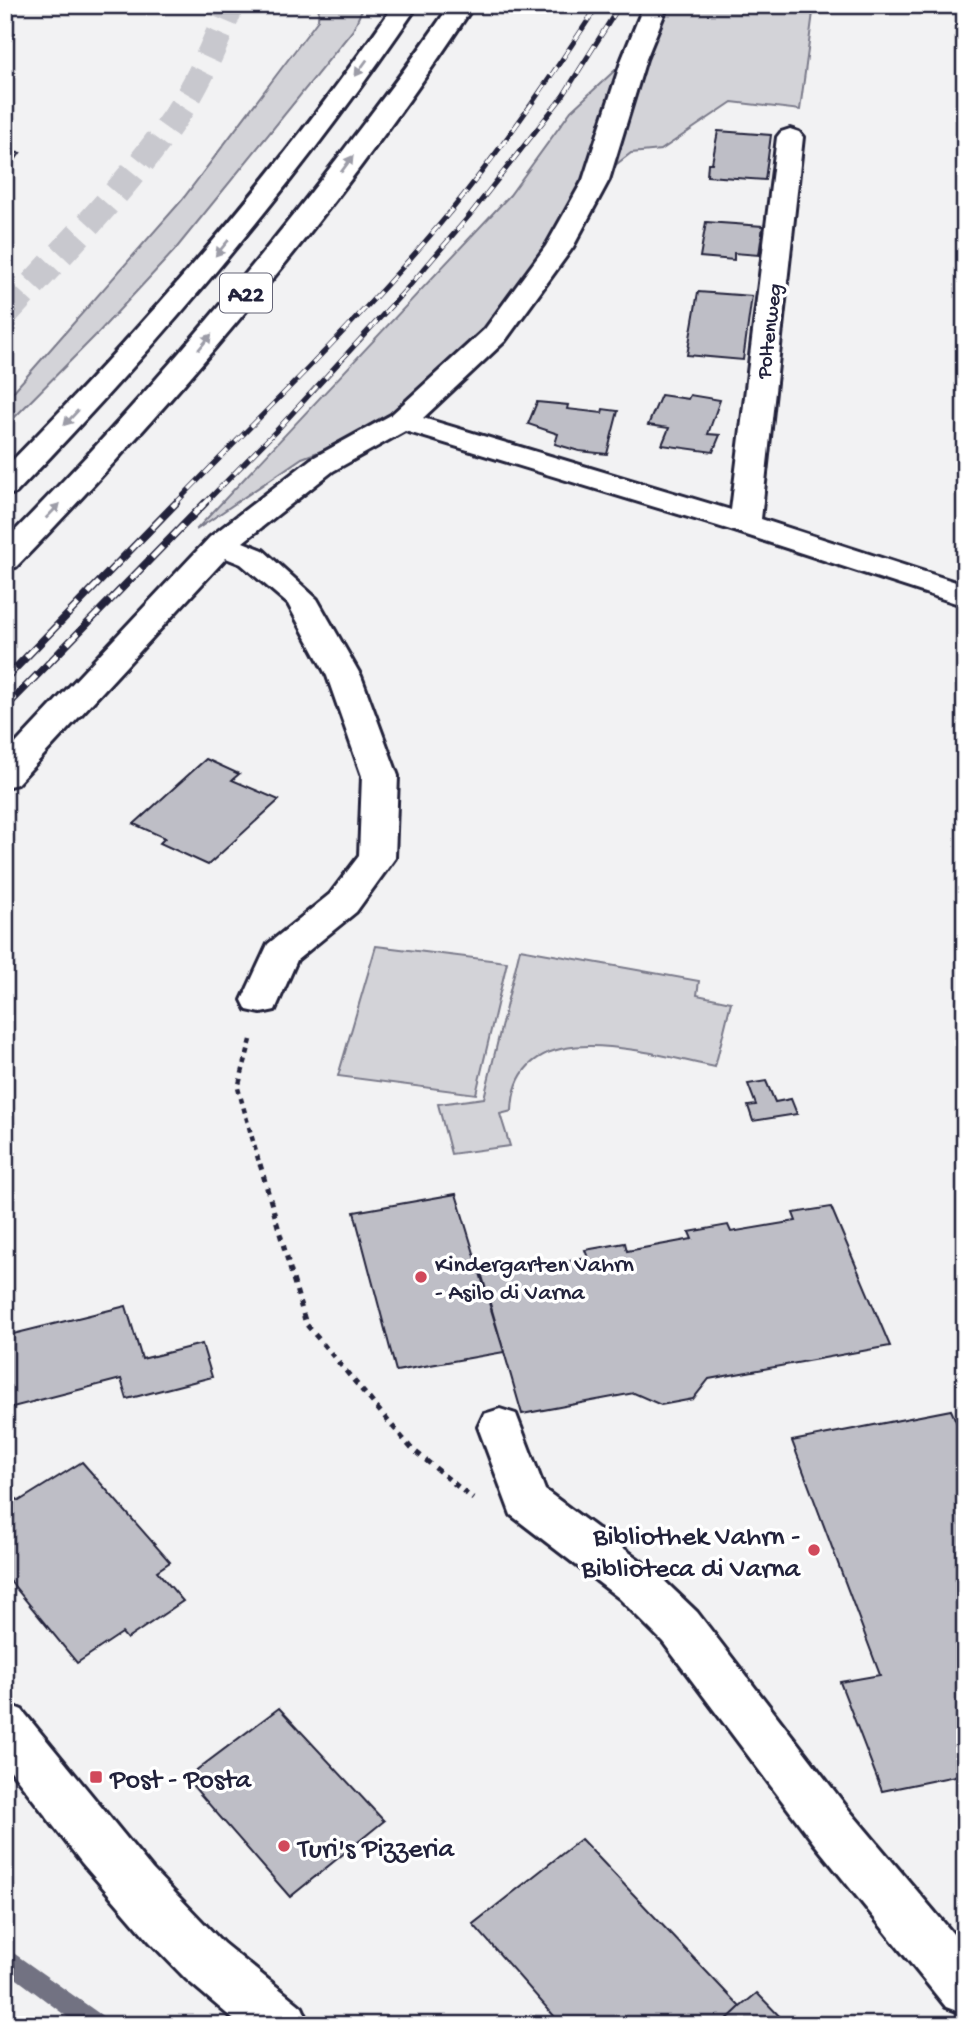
<svg xmlns="http://www.w3.org/2000/svg" width="970" height="2030" viewBox="0 0 970 2030" font-family="'Gochi Hand',sans-serif">
	<rect width="100%" height="100%" fill="#f2f2f3"/>
	<filter id="ink" filterUnits="userSpaceOnUse"><feTurbulence type="fractalNoise" baseFrequency=".0143" numOctaves="2"/><feDisplacementMap in="SourceGraphic" scale="14" xChannelSelector="R" yChannelSelector="G"/><feConvolveMatrix kernelMatrix="1 2 1 2 8 2 1 2 1" color-interpolation-filters="sRGB"/></filter>
	<g filter="url(#ink)">
		<path fill="#d3d3d8" stroke="#7a7a8a" stroke-width="2" d="M319 5H364L353 30 174 251 97 334 5 427V401L182 200 318 20Z
			M666 5H814L800 110 732 102 661 150 631 153 596 180 559 247 402 421 302 458 196 530 510 195 571 111 652 36Z
			M376 946 507 962 476 1094 338 1076Z
			M520 949 699 981 697 995 731 1002 715 1067C654 1055 515 1008 512 1111L500 1114 510 1146 451 1154 438 1104 484 1098Z"/>
		<g fill="none" stroke-linecap="round" stroke-linejoin="round">
			<path fill="#727282" fill-rule="evenodd" d="M5 1947 104 2017 107 2025H78L5 1970Z"/>
		</g>
		<path fill="#bebec6" stroke="#22223b" stroke-width="2" d="M718 131 771 135 765 180 707 176 708 163H712Z
			M5 152 20 153 5 175Z
			M706 222 763 226 759 255 734 253V260L700 257Z
			M698 292 752 296 743 360 687 355Z
			M661 395 688 399 690 395 720 400 708 434 720 435 713 452 662 445 669 428 648 425Z
			M537 402 568 405 567 409 602 413 603 409 618 411 607 454 579 451 555 444 558 434 528 424Z
			M206 759 239 774 232 780 279 800 208 865 160 843 165 838 134 824Z
			M766 1081 775 1102 791 1099 797 1114 753 1121 748 1106 756 1105 748 1084Z
			M456 1194 504 1352 396 1371 354 1212Z
			M831 1207 890 1346 709 1379 693 1399 661 1405 634 1393 522 1414 480 1269 520 1262 522 1269 588 1258 585 1250 625 1243 627 1251 692 1239 689 1232 728 1225 731 1232 796 1221 793 1213Z
			M126 1306 142 1359 202 1344 212 1377 127 1399 121 1379 5 1409V1336Z
			M951 1410 965 1441V1774L882 1791 840 1682 880 1675 792 1441Z
			M82 1462 170 1562 157 1571 183 1601 127 1639 122 1633 77 1663 5 1575V1506L17 1499 19 1501Z
			M279 1708 384 1821 290 1897 186 1778Z
			M581 1839 740 2007 721 2025H562L473 1924Z
			M757 1993 788 2025H721L740 2007Z"/>
		<g fill="none" stroke-linecap="round" stroke-linejoin="round">
			<path stroke="#c8c8ce" stroke-width="27" stroke-dasharray="27 14" stroke-linecap="butt" d="M5 314C67 246 135 180 185 102 204 71 217 38 231 5"/>
			<defs>
				<path id="minor" d="M644 5H668L646 59 609 180 573 247 505 341 423 418 731 510 777 137 781 132 790 129 799 132 803 137 761 519 965 585V606L734 531 405 431 333 471 243 542 263 550 317 599 361 676 398 776 395 858 356 912 297 960 275 1010 261 1013 247 1010 242 1000 268 944 330 894 359 856 362 776 327 676 288 604 241 564 226 558 17 784 5 787V755L210 537 311 459 391 415 485 329 546 246 583 180 622 59Z
					M500 1409 516 1414 545 1490 653 1570 697 1612 849 1810 965 1948V2014L946 2007 813 1842 663 1642 619 1598 511 1515 478 1427 484 1414Z"/>
				<path id="tertiary" d="M5 1703 22 1710 152 1869 223 1943 302 2007 310 2025H240L186 1979 150 1942 82 1863 5 1763Z"/>
				<path id="motorway" d="M394 5H418C299 181 163 340 16 493L5 495V468C147 324 279 172 394 5Z
					M450 5H474C343 205 182 395 16 567L5 569V541C125 420 236 291 340 155 377 106 415 57 450 5Z"/>
			</defs>
			<use href="#minor" stroke="#22223b" stroke-width="6"/>
			<use href="#tertiary" stroke="#22223b" stroke-width="6"/>
			<use href="#motorway" stroke="#22223b" stroke-width="6"/>
			<path stroke="#22223b" stroke-width="4.5" stroke-dasharray="5 5" stroke-linecap="butt" d="M251 1040 238 1088 260 1166"/>
			<path stroke="#22223b" stroke-width="5" stroke-dasharray="6 6" stroke-linecap="butt" d="M260 1164 306 1324 411 1448 473 1499"/>
			<use href="#minor" fill="#fff" fill-rule="evenodd"/>
			<use href="#tertiary" fill="#fff" fill-rule="evenodd"/>
			<use href="#motorway" fill="#fff" fill-rule="evenodd"/>
			<defs>
				<path id="rail-far1" d="M174 505C267 409 365 315 450 212 504 146 552 76 598 5
					M203 505 276 431 412 283 469 216 563 96 620 5"/>
				<path id="rail" d="M5 679 176 503
					M5 708 205 503"/>
			</defs>
			<use href="#rail-far1" stroke="#22223b" stroke-width="5"/>
			<use href="#rail" stroke="#22223b" stroke-width="8"/>
			<use href="#rail-far1" stroke="#fff" stroke-width="3.5" stroke-dasharray="11" stroke-linecap="butt"/>
			<use href="#rail" stroke="#fff" stroke-width="5" stroke-dasharray="15" stroke-linecap="butt"/>
		</g>
		<defs><path id="oneway-solid" d="M-6-.8H1V-3.2L6.5 0L1 3.2V.8H-6Z" transform="scale(1.75)"/></defs>
		<g fill="#9c9ca7">
			<use href="#oneway-solid" transform="translate(361 68) rotate(126)"/>
			<use href="#oneway-solid" transform="translate(347 164) rotate(-54)"/>
			<use href="#oneway-solid" transform="translate(222 248) rotate(130)"/>
			<use href="#oneway-solid" transform="translate(205 342) rotate(-50)"/>
			<use href="#oneway-solid" transform="translate(71 418) rotate(133)"/>
			<use href="#oneway-solid" transform="translate(53 511) rotate(-46)"/>
		</g>
	</g>
	<g fill="#d1495b" stroke="#fff" stroke-width="2.5">
		<circle cx="421" cy="1277" r="7"/>
		<circle cx="814" cy="1550" r="7"/>
		<rect x="89" y="1770" width="14" height="14" rx="3.5"/>
		<circle cx="284" cy="1846" r="7"/>
	</g>
	<g text-anchor="middle" stroke-width="7" stroke-linejoin="round" paint-order="stroke">
		<g font-size="21" fill="#22223b" stroke="#fff">
			<text transform="translate(768 331) rotate(-83)" y="7">Poltenweg</text>
		</g>
		<rect fill="#fff" stroke="#646476" stroke-width="2" x="220" y="273.5" width="52" height="39" rx="5"/>
		<g font-size="23" font-weight="bold" fill="#22223b">
			<text x="246" y="301">A22</text>
		</g>
		<g font-size="24" fill="#22223b" stroke="#fff" text-anchor="start">
			<text x="435" y="1271">Kindergarten Vahrn<tspan x="435" dy="28">- Asilo di Varna</tspan></text>
		</g>
		<g font-size="28" fill="#22223b" stroke="#fff" text-anchor="start">
			<text x="800" y="1544" text-anchor="end">Bibliothek Vahrn -<tspan x="800" dy="32">Biblioteca di Varna</tspan></text>
			<text x="110" y="1787">Post - Posta</text>
			<text x="298" y="1856">Turi's Pizzeria</text>
		</g>
	</g>
	<rect width="970" height="2030" fill="none" stroke="#fff" stroke-width="28"/>
	<rect x="14" y="14" width="942" height="2002" fill="none" stroke="#22223b" stroke-width="2.5" filter="url(#ink)"/>
</svg>
